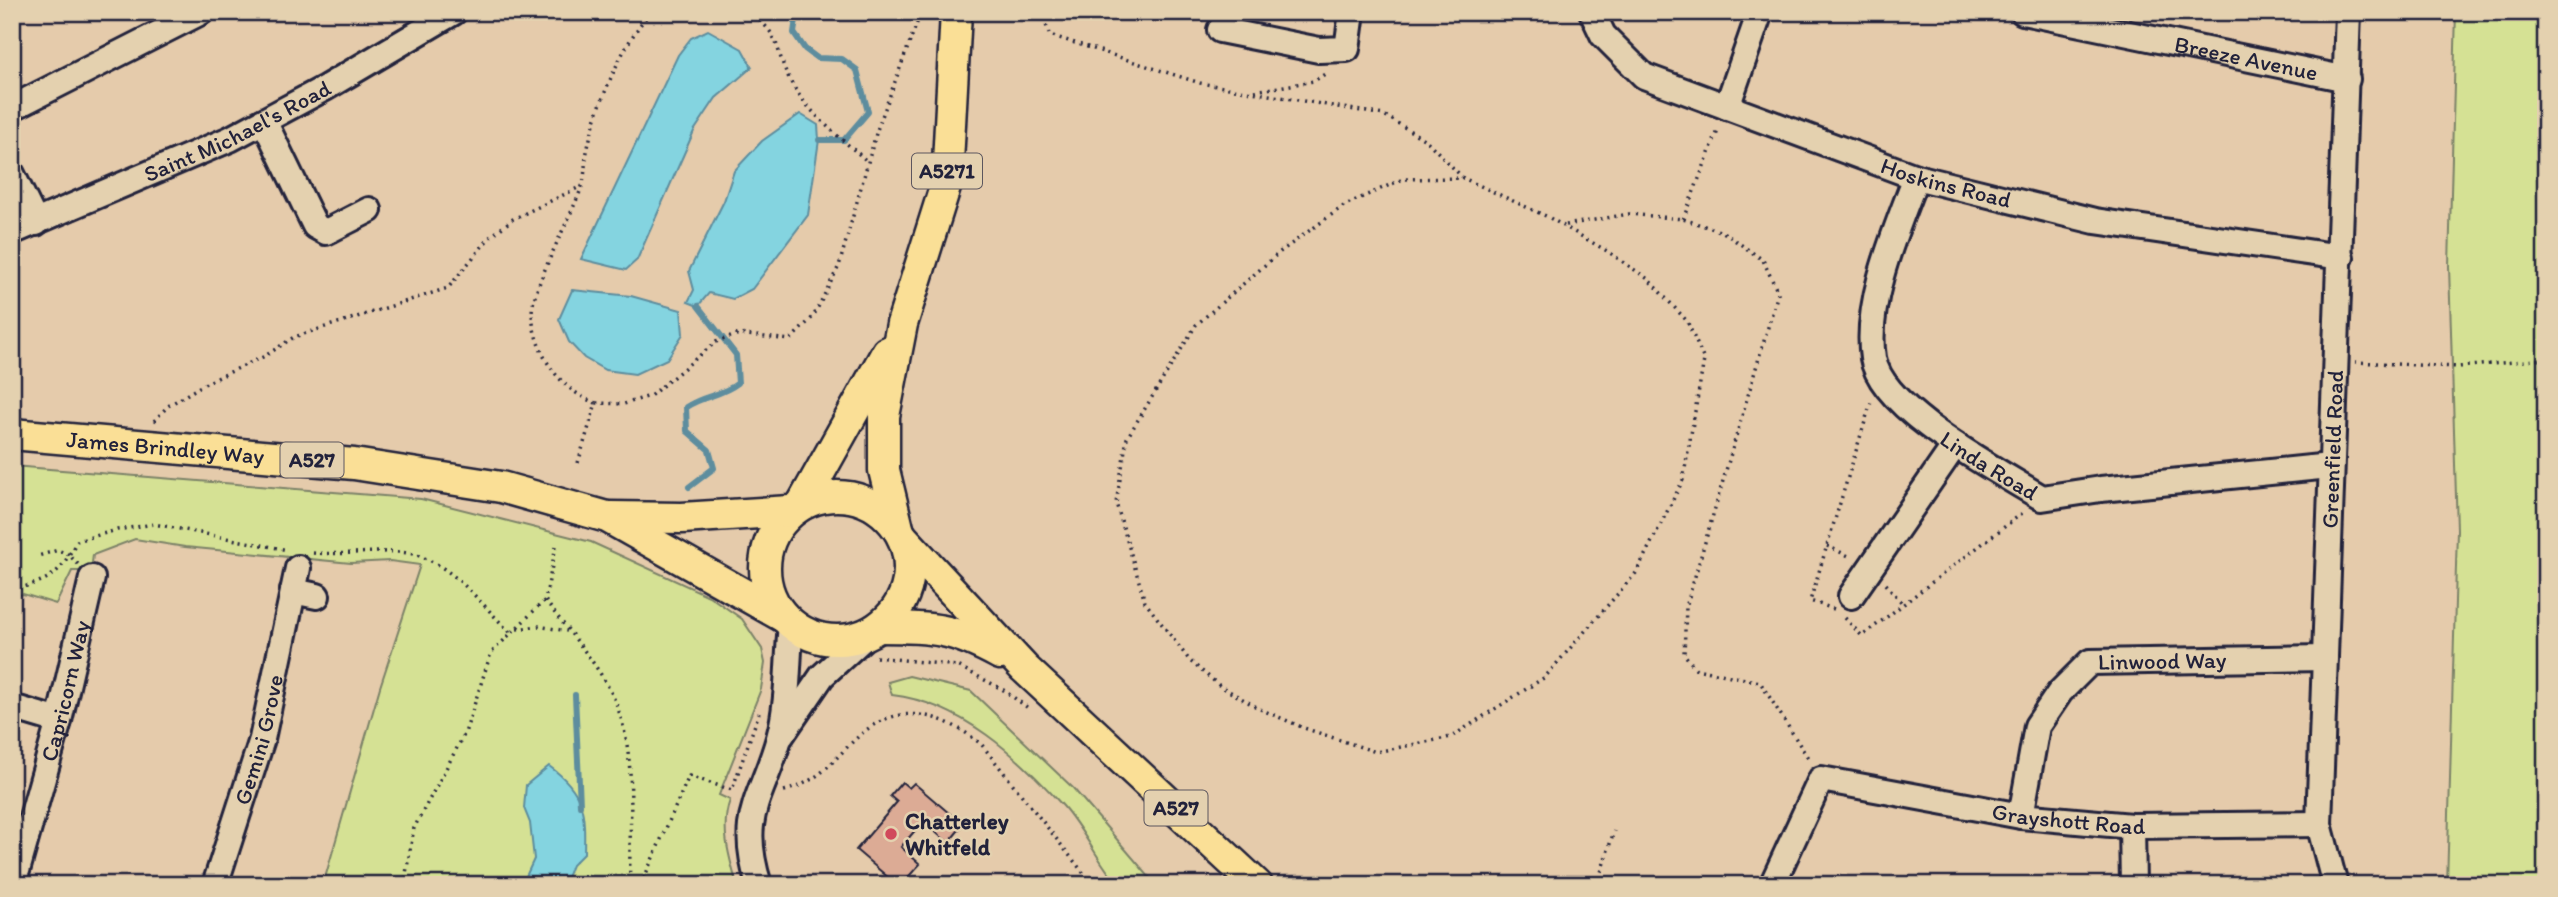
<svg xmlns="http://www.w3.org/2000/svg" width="2558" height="897" viewBox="0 0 2558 897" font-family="Itim,sans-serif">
	<rect width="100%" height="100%" fill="#e5cbab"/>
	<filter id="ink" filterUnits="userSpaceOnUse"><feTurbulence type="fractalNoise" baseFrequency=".0143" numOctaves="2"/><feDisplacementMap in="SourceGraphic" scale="14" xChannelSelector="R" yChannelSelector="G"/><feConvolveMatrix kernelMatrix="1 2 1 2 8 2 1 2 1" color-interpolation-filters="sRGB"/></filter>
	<g filter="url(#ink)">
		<path fill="#d5e194" stroke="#7c8268" stroke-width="2" d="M2456 12H2546V885H2447L2457 530 2449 266Z
			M12 466 421 499 591 542 709 596 742 619 762 649 765 663 761 689 719 795 730 800C720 828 729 857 737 885H323L380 687 420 565 390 561 351 563 185 547 135 539 93 555 91 571H72L56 604 23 594 12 597Z
			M909 676 971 691 1073 788 1156 885H1118C1097 860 1084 830 1063 806 1018 756 961 703 892 695L888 682Z"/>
		<path fill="#84d4e0" stroke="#5d8d9e" stroke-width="2" d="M708 30 742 49 752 67 716 98 694 131 637 260 626 270 581 259 678 55 691 38Z
			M800 114 818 125 819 140 808 215 752 289 733 299 709 293 698 306 688 302 694 290 689 271 724 201 734 171 762 141Z
			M572 290 631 296 681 310 683 334 667 359 635 374 605 370 584 358 569 342 559 319Z
			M549 766C585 792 585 812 584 853L572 865 564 885H522L534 859 530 823 524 808 526 785Z"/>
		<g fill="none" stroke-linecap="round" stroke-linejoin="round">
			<path stroke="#5d8d9e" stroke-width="6" d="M797 12 794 33 805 49 817 58 842 59 857 70 868 112 844 140H819
				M689 487 714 468 709 450 687 431 686 407C706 394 720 397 738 383L736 355 698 306
				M575 695 580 805"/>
		</g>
		<path fill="#dcab95" stroke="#22223b" stroke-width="2" d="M902 782 909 788 914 783 963 825 948 843 923 821 901 847 920 864 901 885H897L856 850 897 802 890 796Z"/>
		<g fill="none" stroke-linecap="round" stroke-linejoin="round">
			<defs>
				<g id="minor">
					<path id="s1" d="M1592 12 1603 35 1644 76 1916 177 2095 221 2341 257"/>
					<path id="s2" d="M2023 12 2347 79"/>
					<path d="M1220 30 1319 50 1347 49 1352 12"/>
					<path d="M1727 107 1760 12"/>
					<path d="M12 108 201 12"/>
					<path d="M264 121 315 226 326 232 369 210"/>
					<path d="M12 174 36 223"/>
					<path id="s3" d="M1916 177C1897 228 1864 302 1873 358 1881 410 1999 471 2042 498L2101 489 2330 466"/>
					<path id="s4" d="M12 232 230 139 325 88 454 12"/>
					<path d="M293 591 317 596"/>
					<path d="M1851 596 1955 445"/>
					<path d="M12 707 59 721"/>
					<path d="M781 736 822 676 868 634"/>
					<path id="s5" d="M2021 816 2037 726 2060 692 2090 662 2325 658"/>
					<path d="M2132 826 2133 885"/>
					<path id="s6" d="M13 885 59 721 92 578"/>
					<path id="s7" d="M215 885 262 739 298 568"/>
					<path d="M759 885C737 814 762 800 779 738 789 701 787 662 791 624"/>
					<path id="s8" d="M1772 885 1821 779 2021 816 2132 826 2319 824"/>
					<path id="s9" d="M2335 885 2319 824 2348 12"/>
				</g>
				<g id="major">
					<path id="s10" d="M12 434 354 464 501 487 607 517 782 616"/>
					<circle cx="837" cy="568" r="72"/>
					<path d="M802 504 887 352"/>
					<path d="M611 517 682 518 790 511"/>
					<path d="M898 528 884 470V416L902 324 947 181 956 12"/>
					<path d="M904 539 1024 668 1257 885"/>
					<path d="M880 627C932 627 953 628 1000 654"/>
				</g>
			</defs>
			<use href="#minor" stroke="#22223b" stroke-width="30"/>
			<use href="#major" stroke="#22223b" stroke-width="35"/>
			<path stroke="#22223b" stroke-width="3.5" stroke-dasharray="2 5" stroke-linecap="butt" d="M749 12C784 37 773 48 790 80 807 113 841 138 868 162
				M1042 12 1049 34
				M1053 36 1200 83 1384 115 1427 141 1463 178 1548 217 1607 251 1648 279 1687 321 1704 360 1683 480 1636 573 1545 677 1451 737 1376 752 1304 728 1260 709 1220 686 1190 661 1145 602 1116 503 1127 438 1196 325 1280 252 1345 205 1403 179 1463 178
				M1255 91 1314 81 1328 72
				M1683 219 1719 128
				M1566 225 1629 214 1683 219 1723 232 1763 260 1778 293 1686 607 1684 654 1696 669 1760 682 1810 761
				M2355 362 2458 367 2546 359
				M596 403C559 390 534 352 532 313 532 287 571 217 581 189 586 177 584 164 587 152 595 110 622 42 651 12
				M154 421 168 406 204 384 265 356 294 337 448 288 490 237 513 219 582 186
				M578 463 596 403 624 404 650 396 716 342 739 334 790 340 813 317 839 266 877 130 921 12
				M556 546 545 600C567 630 594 659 611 692 640 752 628 821 630 885
				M1827 546 1851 557
				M313 553C342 555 371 551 399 552 446 554 480 604 511 633
				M78 564 69 555 77 541 117 530 154 524 288 550
				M1886 584 1903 604
				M12 590C38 583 55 580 69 555L58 550 38 556
				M1834 609 1810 601 1871 402
				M1845 618 1862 636 2025 511
				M517 629 538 626 567 631
				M876 657 958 666 1002 689 1028 708
				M784 791C824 781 836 754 865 731 904 700 949 717 982 745L1093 885
				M404 885 414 828 465 733 491 653 545 600
				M641 885 689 776 732 790 759 713
				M1597 885 1614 831"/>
			<use href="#minor" stroke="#e4d1af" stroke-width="24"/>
			<use href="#major" stroke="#fadf96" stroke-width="30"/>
		</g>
	</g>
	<circle fill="#d1495b" stroke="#e4d1af" stroke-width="2.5" cx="891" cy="834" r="7"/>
	<g text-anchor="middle" stroke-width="5" stroke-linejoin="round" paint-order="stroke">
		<g fill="#e4d1af" stroke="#5c565e" stroke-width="2">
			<rect x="912" y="153.5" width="70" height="35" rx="5"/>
			<rect x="280.5" y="442.5" width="63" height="35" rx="5"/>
			<rect x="1144.5" y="790.5" width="63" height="35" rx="5"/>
		</g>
		<g font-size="21" font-weight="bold" fill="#22223b">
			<text x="947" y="178">A5271</text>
			<text x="312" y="467">A527</text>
			<text x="1176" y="815">A527</text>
		</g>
		<g font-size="23" fill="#22223b" stroke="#e4d1af">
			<text dy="8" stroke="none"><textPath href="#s2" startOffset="228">Breeze Avenue</textPath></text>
			<text dy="8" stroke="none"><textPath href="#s4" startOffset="247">Saint Michael's Road</textPath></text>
			<text dy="8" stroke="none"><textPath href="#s1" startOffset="404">Hoskins Road</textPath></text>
			<text dy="8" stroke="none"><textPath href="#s10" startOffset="154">James Brindley Way</textPath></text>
			<text dy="8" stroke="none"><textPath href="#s9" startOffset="438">Greenfield Road</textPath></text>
			<text dy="8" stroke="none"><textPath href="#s3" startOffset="350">Linda Road</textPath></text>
			<text dy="8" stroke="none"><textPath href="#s5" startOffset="247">Linwood Way</textPath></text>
			<text dy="8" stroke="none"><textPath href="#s6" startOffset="201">Capricorn Way</textPath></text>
			<text dy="8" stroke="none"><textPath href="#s7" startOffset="152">Gemini Grove</textPath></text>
			<text dy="8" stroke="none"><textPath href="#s8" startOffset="368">Grayshott Road</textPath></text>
		</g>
		<g font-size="23" font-weight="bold" fill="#22223b" stroke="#e4d1af" text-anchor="start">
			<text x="905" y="829">Chatterley<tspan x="905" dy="26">Whitfeld</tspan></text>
		</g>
	</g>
	<rect width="2558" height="897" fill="none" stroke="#e4d1af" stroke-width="42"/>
	<rect x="21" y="21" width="2516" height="855" fill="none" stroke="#22223b" stroke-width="2.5" filter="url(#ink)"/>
</svg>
